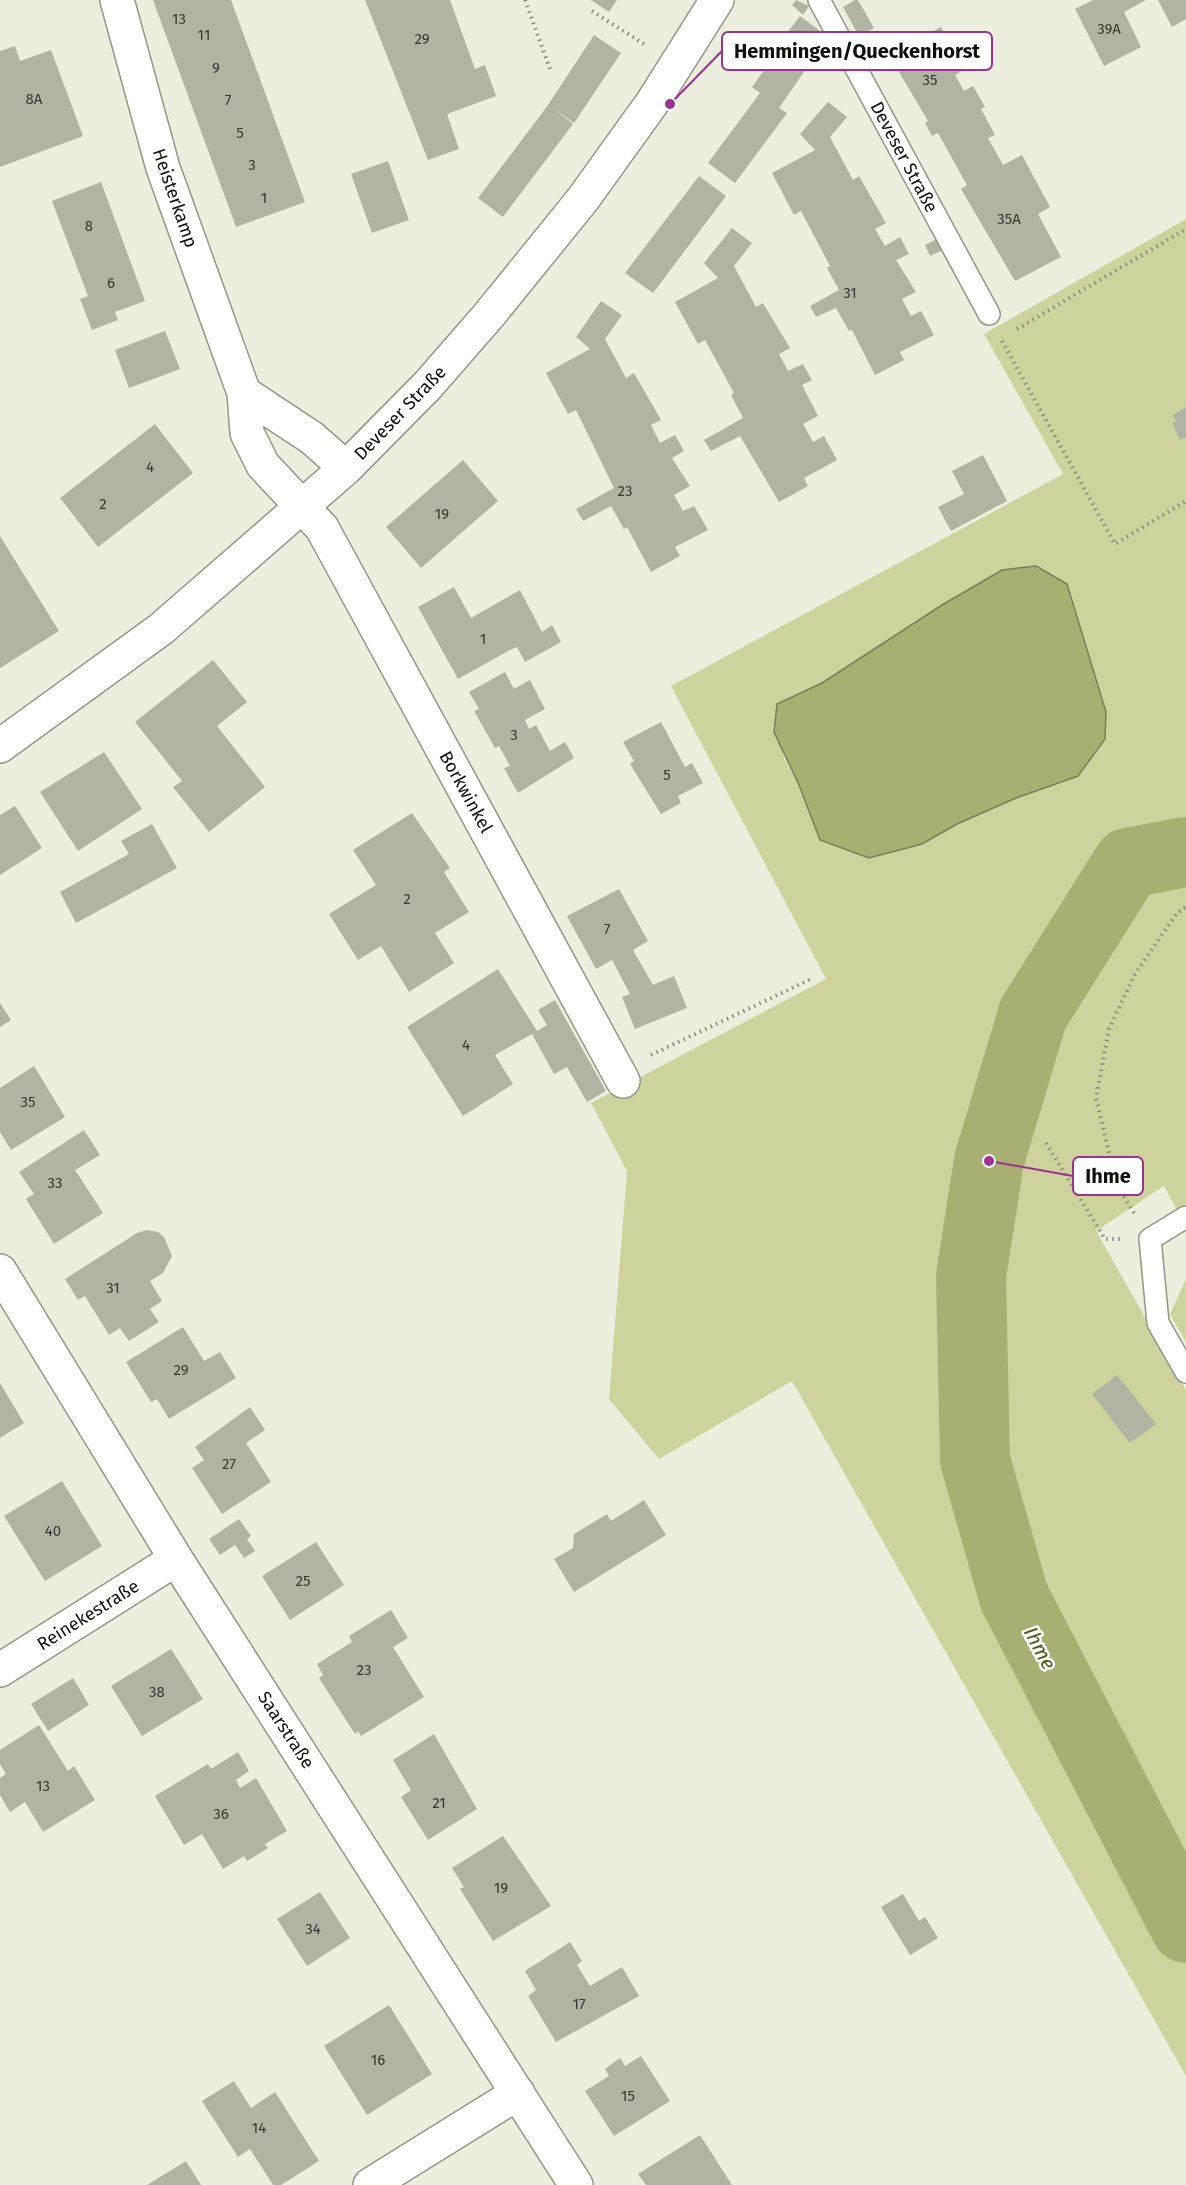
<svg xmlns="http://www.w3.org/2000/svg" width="1186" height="2185" viewBox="0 0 1186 2185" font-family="'Fira Sans',sans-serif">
	<rect width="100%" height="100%" fill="#edefde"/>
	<path fill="#ced39e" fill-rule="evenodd" d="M1186 219V1204L1177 1210 1164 1186 1096 1231 1186 1390V1907L1022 1596 986 1459 980 1279 999 1166 976 1176 960 1278 963 1462 1006 1607 1186 1949V2076L792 1381 659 1459 609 1399 627 1171 591 1103 826 979 671 686 1063 474 984 334ZM1036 566 1089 656 1106 712 1078 776 1016 798 957 824 922 844 869 858 799 785 784 758 777 704 822 683 942 605 1002 570Z
		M1186 1279V1342L1170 1314Z"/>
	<path fill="#a9af73" stroke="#7b7f54" stroke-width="1.5" d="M1036 566 1067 584 1106 712 1105 739 1078 776 1016 798 957 824 922 844 869 858 820 840 799 785 774 732 777 704 822 683 942 605 1002 570Z"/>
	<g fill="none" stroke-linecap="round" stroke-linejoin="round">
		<path stroke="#a9af73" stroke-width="70" d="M1186 852 1128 863 1033 1014 989 1161 971 1276 975 1460 1014 1597 1186 1928"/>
	</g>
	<path fill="#b2b4a3" d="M153 0H231L305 202 236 227Z
		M365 0H450L475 69 485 65 496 96 447 114 459 149 428 160Z
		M591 0H617L609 12Z
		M796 0 809 6 803 15 792 5Z
		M855 0H858L874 28 859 36 843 7Z
		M1093 0H1146L1124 12 1141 47 1104 66 1075 9Z
		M1158 0H1186V19L1172 27Z
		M800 16 828 37 779 108 787 113 735 183 708 163 760 93 752 87 783 44 780 42Z
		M941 27 964 70 955 75 964 91 973 86 985 107 981 109 995 135 988 138 1003 165 1022 155 1050 207 1038 214 1061 257 1015 281 961 189 967 185 938 133 932 136 925 123 928 121 889 55Z
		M594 35 621 53 574 123 556 110 573 124 503 217 478 198 548 105Z
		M15 46 20 61 51 50 83 136 0 167V51Z
		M828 102 847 117 830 137 853 180 859 176 886 223 875 229 885 246 900 237 909 254 896 260 916 292 902 299 911 316 921 311 934 335 900 352 904 360 875 375 852 330 849 331 836 308 816 317 810 306 839 290 827 268 830 266 801 211 794 215 772 173 815 150 800 134Z
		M388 161 409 220 372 233 351 174Z
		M699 176 726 196 653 293 625 273Z
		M101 182 145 301 115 312 118 320 92 330 80 299 88 296 52 201Z
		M732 228 752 243 734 266 756 307 763 303 790 348 779 354 788 371 803 364 812 380 802 385 818 416 803 424 813 442 824 436 837 460 804 478 808 486 779 502 740 436 711 451 704 440 743 418 731 395 734 393 705 340 698 344 675 302 718 278 704 263Z
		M937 239 943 250 930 256 925 245Z
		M601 301 622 315 605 339 626 378 634 373 661 420 651 425 660 443 675 435 684 451 672 458 690 486 674 495 683 511 694 506 708 530 675 547 680 556 651 572 627 527 624 529 611 506 583 521 576 509 614 488 576 410 568 414 546 373 590 349 576 337Z
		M165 331 180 369 129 388 115 350Z
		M1186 407V437L1180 440 1172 423 1176 421 1173 415Z
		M155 424 193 473 98 547 60 498Z
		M983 455 1007 501 951 531 938 507 964 494 952 471Z
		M463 460 498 501 421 568 386 527Z
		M0 536 59 631 0 668Z
		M454 587 471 618 520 590 542 632 552 625 561 642 525 662 517 647 512 649 458 679 418 607Z
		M213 660 247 702 217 726 265 787 209 832 173 787 182 781 135 722Z
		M505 672 514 689 530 680 545 709 525 720 529 729 536 725 550 751 565 742 574 758 518 793 504 768 510 766 499 746 495 748 474 711 479 709 469 692Z
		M661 722 685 767 692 763 703 783 678 796 681 803 661 814 630 764 634 761 623 742Z
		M104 752 142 809 78 851 40 792Z
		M15 806 42 848 0 875V815Z
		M412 813 450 868 444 872 469 912 435 933 454 963 409 992 381 946 358 960 329 914 376 885 353 850Z
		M152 824 177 868 76 923 60 892 129 854 121 841Z
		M619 889 648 941 633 950 653 985 674 976 687 1008 635 1029 622 997 630 994 612 960 596 969 567 916Z
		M498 969 537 1031 547 1025 538 1010 555 1000 606 1091 587 1102 567 1067 554 1074 532 1034 495 1055 513 1084 463 1116 407 1027Z
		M0 1003 11 1020 0 1027Z
		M34 1066 65 1117 11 1150 0 1132V1088Z
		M84 1130 100 1155 75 1170 103 1213 54 1244 26 1199 34 1194 19 1172Z
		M147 1230 158 1232 164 1237 172 1256 163 1273 150 1281 162 1301 150 1309 159 1322 129 1341 120 1328 109 1335 85 1296 78 1300 65 1279 137 1233Z
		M183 1327 204 1361 220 1352 236 1378 169 1419 157 1399 151 1402 126 1362Z
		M1117 1375 1156 1424 1130 1443 1092 1394Z
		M0 1383 24 1423 0 1438Z
		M250 1407 265 1430 246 1443 271 1482 222 1514 192 1468 204 1460 195 1447Z
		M62 1481 102 1546 45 1581 4 1516Z
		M644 1500 666 1535 574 1592 554 1559 573 1548 574 1534 607 1514 611 1521Z
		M239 1519 251 1536 247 1539 255 1551 244 1558 235 1545 220 1555 209 1539Z
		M316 1542 344 1585 290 1620 262 1576Z
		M391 1610 408 1638 393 1647 424 1697 361 1736 358 1731 355 1734 319 1678 323 1675 317 1664 352 1642 349 1636Z
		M171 1649 203 1699 142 1736 111 1686Z
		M73 1678 89 1705 48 1731 31 1704Z
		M39 1725 68 1771 74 1766 95 1800 43 1832 25 1802 10 1812 0 1795V1778L6 1774 0 1764V1750Z
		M434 1734 477 1809 428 1840 401 1797 411 1790 393 1760Z
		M238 1752 249 1771 236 1780 240 1788 256 1778 287 1831 265 1844 268 1848 247 1861 244 1856 223 1869 202 1834 184 1845 155 1796 208 1764 211 1769Z
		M503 1836 551 1906 493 1941 460 1889 464 1887 452 1868Z
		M320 1892 350 1938 307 1966 277 1919Z
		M903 1894 919 1921 925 1917 938 1938 910 1955 881 1907Z
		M570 1942 582 1961 577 1965 590 1986 622 1967 639 1996 556 2042 528 1996 536 1990 525 1971Z
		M389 2005 432 2074 367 2115 324 2046Z
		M641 2056 670 2101 614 2136 585 2091 609 2076 605 2069 620 2058 625 2066Z
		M234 2081 251 2108 275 2092 319 2161 281 2185H273L250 2149 238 2157 202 2101Z
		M700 2135 732 2185H646L638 2174Z
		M186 2161 201 2185H147Z"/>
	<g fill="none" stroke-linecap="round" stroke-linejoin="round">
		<defs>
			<path id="lane" d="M819 0 989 314
				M1186 1217 1150 1239 1158 1323 1186 1372"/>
			<path id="street" d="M117 0 163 168 244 393
				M346 468 312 438 244 393 247 433 263 465 322 528 623 1081
				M0 746 161 629 346 468 428 385 489 315 583 199 652 103 717 0
				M0 1271 176 1559 576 2185
				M0 1670 176 1559
				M370 2185 518 2093"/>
		</defs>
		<use href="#lane" stroke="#949686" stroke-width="24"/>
		<use href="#street" stroke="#949686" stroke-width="36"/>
		<path stroke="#898a7e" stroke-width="4" stroke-dasharray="1.5 4.5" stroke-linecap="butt" d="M525 0 550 69
			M592 11 647 46
			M1017 329 1186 229
			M1002 341 1115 544 1186 501
			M651 1055 811 979
			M1046 1143 1105 1239H1120
			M1134 1213 1117 1186 1096 1098 1109 1029 1135 974 1177 913 1186 907"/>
		<use href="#lane" stroke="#fff" stroke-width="21"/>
		<use href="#street" stroke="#fff" stroke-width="33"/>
	</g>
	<g text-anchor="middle" stroke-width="5" stroke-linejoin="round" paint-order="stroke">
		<g font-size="15" fill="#383931">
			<text x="179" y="24">13</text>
			<text x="1109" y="34">39A</text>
			<text x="204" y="40">11</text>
			<text x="422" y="44">29</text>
			<text x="216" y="73">9</text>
			<text x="930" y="85">35</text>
			<text x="34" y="104">8A</text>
			<text x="228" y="105">7</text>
			<text x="240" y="138">5</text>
			<text x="252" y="170">3</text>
			<text x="264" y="203">1</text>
			<text x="1009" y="224">35A</text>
			<text x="89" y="231">8</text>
			<text x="111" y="288">6</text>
			<text x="850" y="298">31</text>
			<text x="150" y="472">4</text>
			<text x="625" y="496">23</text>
			<text x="103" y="509">2</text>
			<text x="442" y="519">19</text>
			<text x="483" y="644">1</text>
			<text x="514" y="740">3</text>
			<text x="667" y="780">5</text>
			<text x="407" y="904">2</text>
			<text x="607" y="934">7</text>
			<text x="466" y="1050">4</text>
			<text x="28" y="1107">35</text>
			<text x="55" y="1188">33</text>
			<text x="113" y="1293">31</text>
			<text x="181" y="1375">29</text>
			<text x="229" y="1469">27</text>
			<text x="53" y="1536">40</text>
			<text x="303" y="1586">25</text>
			<text x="364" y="1675">23</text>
			<text x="157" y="1697">38</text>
			<text x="43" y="1791">13</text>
			<text x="439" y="1808">21</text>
			<text x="221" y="1819">36</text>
			<text x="501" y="1893">19</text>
			<text x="313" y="1934">34</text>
			<text x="579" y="2009">17</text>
			<text x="378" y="2065">16</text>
			<text x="628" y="2101">15</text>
			<text x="259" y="2133">14</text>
		</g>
		<g font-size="18" fill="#10100b" stroke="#fff">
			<text transform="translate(904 157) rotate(62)" y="6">Deveser Straße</text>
			<text transform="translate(175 198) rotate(71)" y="6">Heisterkamp</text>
			<text transform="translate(400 413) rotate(-46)" y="6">Deveser Straße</text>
			<text transform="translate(466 792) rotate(61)" y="6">Borkwinkel</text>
			<text transform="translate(88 1615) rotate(-32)" y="6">Reinekestraße</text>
			<text transform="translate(286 1730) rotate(57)" y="6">Saarstraße</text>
		</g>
		<g font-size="20" font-style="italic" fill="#555814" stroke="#fff">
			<text transform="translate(1040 1648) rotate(62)" y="7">Ihme</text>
		</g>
	</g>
	<path fill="none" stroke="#9d3191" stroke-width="2" d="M670 104L722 51M989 1161L1073 1176"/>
	<g fill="#9d3191" stroke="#fff" stroke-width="2">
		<circle cx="670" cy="104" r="6"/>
		<circle cx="989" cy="1161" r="6"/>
	</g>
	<g fill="#fff" stroke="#9d3191" stroke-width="2">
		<rect x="722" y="32" width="270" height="38" rx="6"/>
		<rect x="1073" y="1157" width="70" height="38" rx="6"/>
	</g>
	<g font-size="20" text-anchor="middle" font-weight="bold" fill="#10100b">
		<text x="857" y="58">Hemmingen/Queckenhorst</text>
		<text x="1108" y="1183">Ihme</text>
	</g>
</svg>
